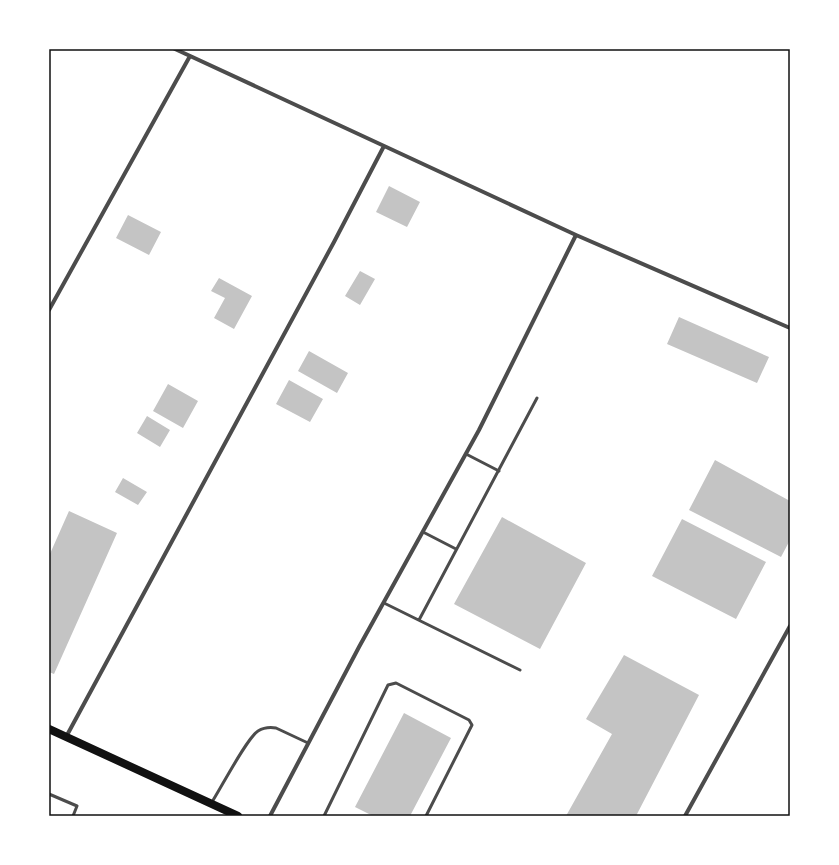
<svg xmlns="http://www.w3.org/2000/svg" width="839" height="865" viewBox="0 0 839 865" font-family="Lato,sans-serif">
	<rect width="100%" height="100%" fill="#fff"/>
	<path fill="#c4c4c4" d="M389 186 420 202 407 227 376 212Z
		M128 215 161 232 149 255 116 238Z
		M360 271 375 279 360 305 345 296Z
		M219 278 252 296 234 329 214 318 225 298 211 291Z
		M679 317 769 357 757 383 667 344Z
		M309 351 348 373 337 393 298 371Z
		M289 380 323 399 310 422 276 404Z
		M168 384 198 401 183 428 153 411Z
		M147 416 170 430 160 447 137 433Z
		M715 460 790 501V540L781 557 689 510Z
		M123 478 147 492 138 505 115 492Z
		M69 511 117 533 54 674 49 672V556Z
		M502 517 586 563 540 649 454 604Z
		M682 519 766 562 736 619 652 576Z
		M624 655 699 695 636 816H566L612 734 586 719Z
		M404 713 451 738 410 816H373L355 807Z"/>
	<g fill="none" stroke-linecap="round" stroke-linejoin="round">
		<path stroke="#4c4c4c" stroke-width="3" d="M466 454 499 471
			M423 532 456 549
			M384 603 520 670
			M419 620 537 398
			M49 794 77 806 73 816
			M212 802C221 788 247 738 258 731 263 728 270 727 276 728L308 743
			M324 816 388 685 396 683 469 720 472 725 426 816"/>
		<path stroke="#4c4c4c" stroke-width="4" d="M175 49 576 235 790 328
			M49 310 190 56
			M66 737 334 242 384 146
			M270 816 359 647 479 430 576 235
			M685 816 790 626"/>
		<path stroke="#111" stroke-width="8" d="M49 729 238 816"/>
	</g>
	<rect width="839" height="865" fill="none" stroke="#ffffff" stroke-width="100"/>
	<rect x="50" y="50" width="739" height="765" fill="none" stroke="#111" stroke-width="1.5"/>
</svg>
